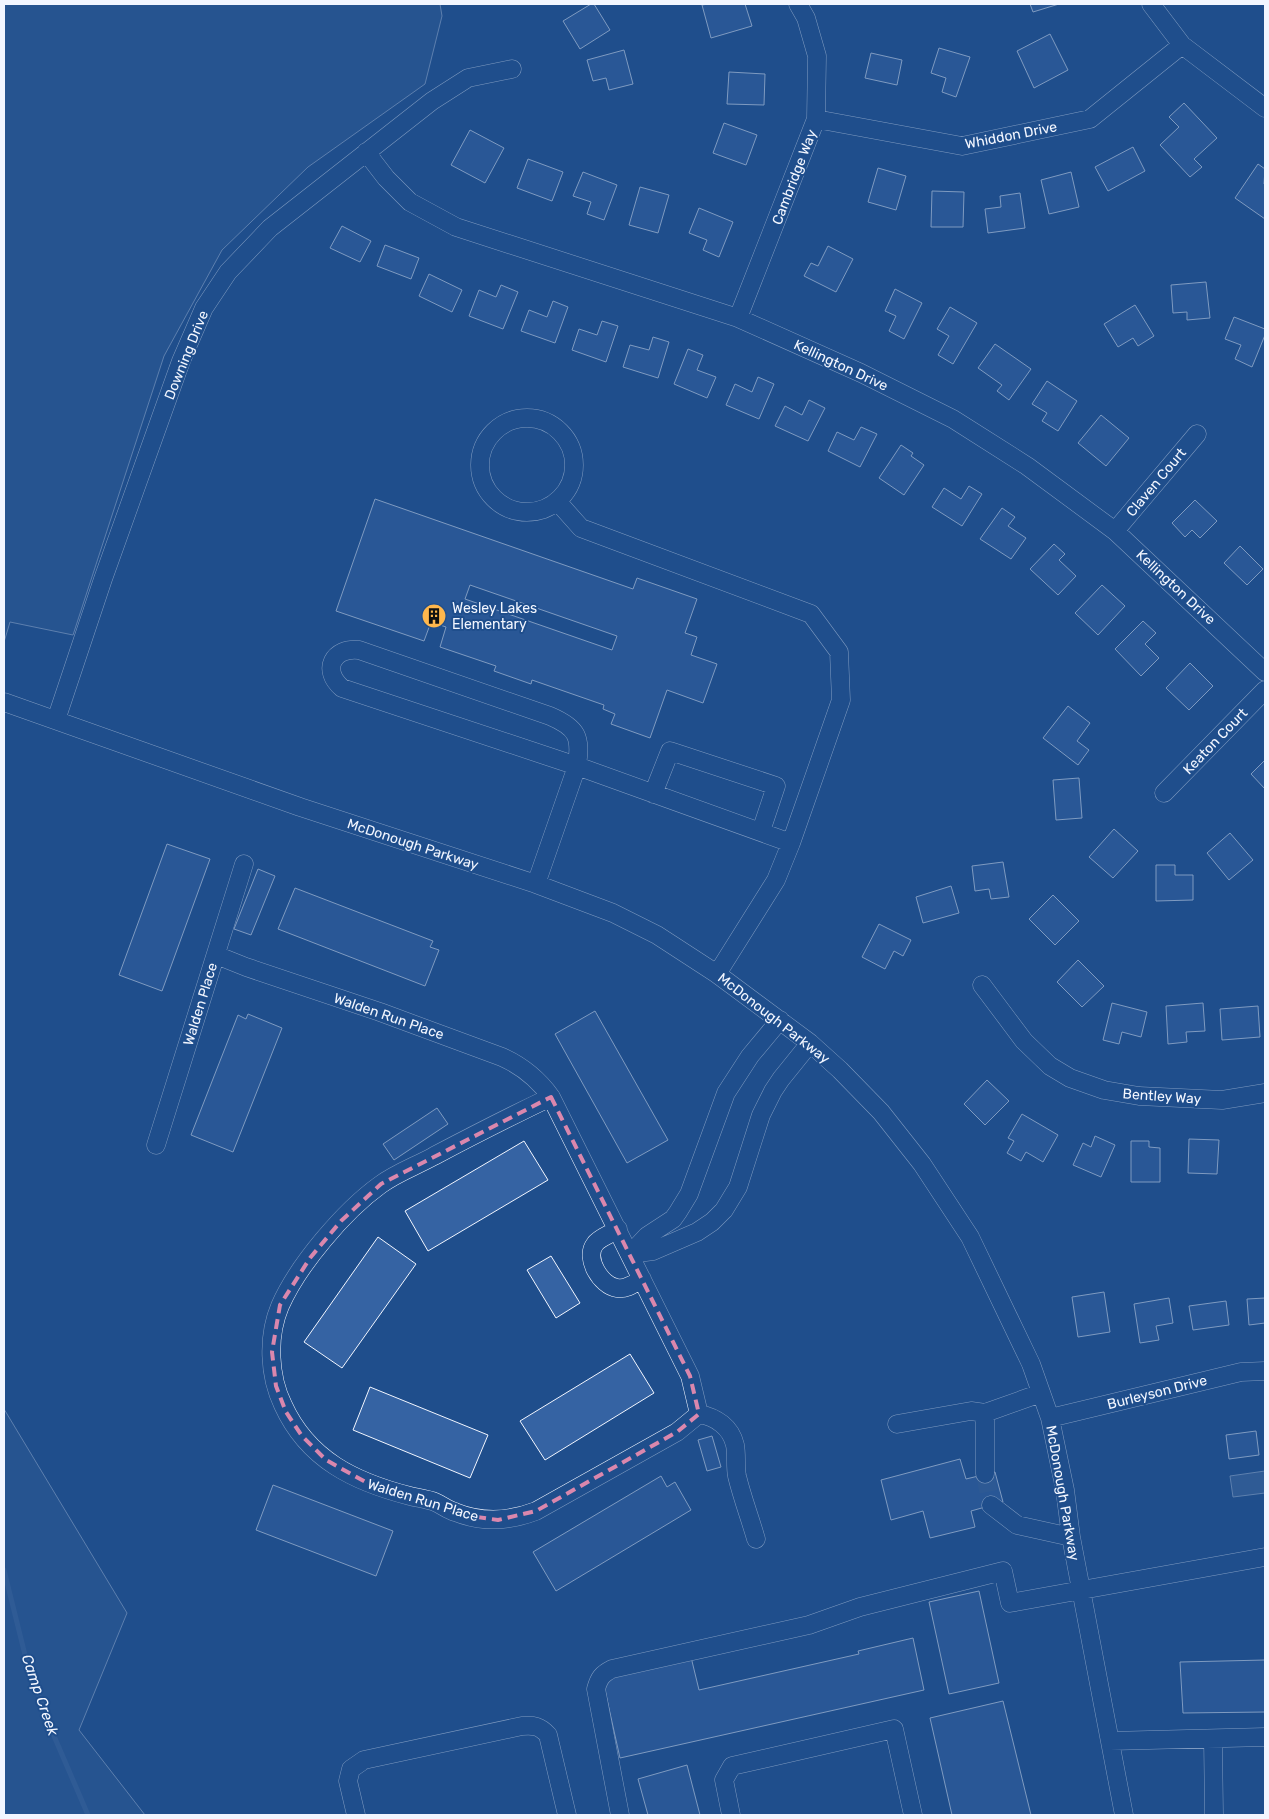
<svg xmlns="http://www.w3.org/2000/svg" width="1269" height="1819" viewBox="0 0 1269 1819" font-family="Rubik,sans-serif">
	<rect width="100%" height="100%" fill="#1f4e8c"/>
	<path fill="#305b95" stroke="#a8bbd7" d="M4 4H440L442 16 425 84 308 167 222 250 164 356 73 635 10 622 4 642Z
		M4 1409 127 1613 79 1730 145 1815H4Z"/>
	<path fill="#446ba0" stroke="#a8bbd7" d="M1265 1471V1493L1233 1497 1230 1476Z"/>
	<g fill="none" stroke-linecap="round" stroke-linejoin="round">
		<path stroke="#446ba0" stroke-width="5" d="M4 1570 25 1655 48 1722 88 1815"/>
	</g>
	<path fill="#3563a3" stroke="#f2f6ff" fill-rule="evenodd" d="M591 4H594L610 30 580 49 563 21Z
		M708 4H745L752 26 711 38 702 5Z
		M1030 4H1059L1033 12Z
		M1050 34 1068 70 1034 88 1017 51Z
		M939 48 970 57 956 97 942 92 946 78 931 73Z
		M624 50 633 84 609 90 606 78 593 81 587 60Z
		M871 53 902 60 897 85 865 78Z
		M729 72 765 74 764 105 727 104Z
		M1184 103 1217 138 1194 159 1202 167 1190 177 1160 145 1179 127 1169 117Z
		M724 123 757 135 746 165 713 153Z
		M470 130 504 148 485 183 451 165Z
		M1133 147 1145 171 1108 191 1095 167Z
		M528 159 563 172 552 201 517 188Z
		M1258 164 1265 169 1264 184 1265 185V219L1235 198Z
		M878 168 906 176 896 210 868 202Z
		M583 172 617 185 604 220 587 214 591 202 573 196Z
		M1071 172 1079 207 1049 214 1041 180Z
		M640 187 669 195 658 233 629 225Z
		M932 191 964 192 963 227H931Z
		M1020 193 1025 228 988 233 985 209 1001 207 1000 196Z
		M699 208 733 222 719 257 703 250 707 240 689 233Z
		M342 226 371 241 360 262 330 248Z
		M385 245 419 258 411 279 377 266Z
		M828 246 853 259 836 292 804 276 811 263 818 266Z
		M429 274 462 290 452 312 419 296Z
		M1206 282 1210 318 1187 320V312L1173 313 1171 285Z
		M501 285 518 292 503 329 469 316 479 290 496 297Z
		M895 289 922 303 904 339 889 331 896 316 885 311Z
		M553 301 568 307 555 343 521 331 529 310 547 317Z
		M1135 305 1154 336 1138 346 1133 338 1118 347 1104 324Z
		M950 307 977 323 953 364 938 355 949 336 937 329Z
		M1234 317 1265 329V335L1252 367 1235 359 1241 345 1225 339Z
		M602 321 618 326 606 362 572 350 579 329 597 335Z
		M653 337 669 342 658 378 623 367 630 345 649 350Z
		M995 344 1031 369 1009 400 997 391 1002 385 978 368Z
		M688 349 703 355 697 370 716 377 707 398 674 384Z
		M758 377 774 384 759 419 726 405 735 384 752 392Z
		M1047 381 1077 401 1058 431 1042 421 1047 413 1032 404Z
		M809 400 825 408 808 441 775 426 785 406 802 415Z
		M1101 415 1129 438 1106 466 1078 443Z
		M861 427 877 434 860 467 828 451 837 432 854 440Z
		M901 445 913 453 911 456 924 465 904 495 879 478Z
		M969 486 982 494 962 526 932 507 944 488 961 499Z
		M375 499 633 589 637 578 697 599 685 633 697 637 691 655 717 664 703 703 667 690 650 738 611 724 615 714 603 709 604 705 532 680 531 684 494 671 496 666 440 647 446 627 431 622 424 641 336 611ZM470 585 617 636 612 650 465 599Z
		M1195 500 1217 521 1200 538 1192 530 1185 537 1172 523Z
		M1002 508 1015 517 1008 526 1026 538 1011 559 980 539Z
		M1054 544 1065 554 1059 560 1076 576 1058 595 1030 569Z
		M1240 546 1263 569 1247 585 1224 563Z
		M1102 585 1125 606 1098 635 1075 613Z
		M1143 621 1156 633 1145 644 1159 658 1141 676 1115 649Z
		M1190 663 1213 686 1189 710 1166 688Z
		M1068 706 1090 723 1077 741 1089 750 1078 765 1043 738Z
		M1265 760V789L1251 774Z
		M1079 778 1082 818 1056 820 1053 780Z
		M1114 829 1138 851 1113 878 1089 857Z
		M1230 833 1253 860 1229 880 1207 853Z
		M167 844 210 859 162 991 119 975Z
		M1003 862 1009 897 991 899 989 889 975 891 972 866Z
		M1156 865H1175V875H1193V900L1156 901Z
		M258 869 275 876 251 935 234 929Z
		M951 886 959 913 923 923 916 897Z
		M295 888 433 941 430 947 439 950 425 986 278 929Z
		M1053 895 1079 921 1055 945 1029 919Z
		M879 924 911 940 903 956 894 951 885 969 862 957Z
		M1078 960 1104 986 1082 1007 1057 982Z
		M1112 1003 1147 1012 1141 1037 1122 1032 1119 1044 1103 1040Z
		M1203 1003 1205 1031 1186 1032 1187 1042 1168 1044 1166 1006Z
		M1258 1006 1260 1037 1222 1040 1220 1009Z
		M595 1011 668 1140 627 1163 555 1034Z
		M248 1014 282 1028 233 1152 191 1135 238 1015 246 1019Z
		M987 1080 1009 1101 985 1125 964 1104Z
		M437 1108 448 1124 394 1160 383 1144Z
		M1022 1114 1058 1135 1043 1162 1026 1152 1021 1161 1007 1153 1014 1141 1008 1138Z
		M1095 1136 1115 1145 1101 1177 1073 1165 1083 1143 1091 1147Z
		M1189 1139 1219 1140 1217 1174 1188 1173Z
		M524 1141 548 1180 428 1251 405 1211Z
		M1131 1141H1149V1147L1160 1148V1182H1131Z
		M378 1237 416 1264 342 1368 304 1342Z
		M551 1256 580 1303 556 1318 527 1270Z
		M1104 1292 1110 1332 1078 1337 1072 1297Z
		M1169 1298 1173 1323 1156 1326 1159 1340 1140 1343 1134 1304Z
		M1265 1298V1323L1249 1325 1247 1299Z
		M1226 1301 1229 1325 1193 1330 1189 1306Z
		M630 1354 654 1393 545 1460 520 1421Z
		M370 1387 488 1435 470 1478 353 1430Z
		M1256 1431 1259 1455 1229 1459 1226 1435Z
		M712 1436 721 1467 707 1471 698 1440Z
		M960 1459 966 1479 995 1472 1003 1502 971 1511 975 1527 930 1538 923 1511 891 1520 881 1480Z
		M661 1476 667 1487 675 1482 691 1510 556 1591 533 1552Z
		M273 1485 393 1531 376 1576 256 1530Z
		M979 1591 999 1683 949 1694 929 1602Z
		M913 1638 924 1690 620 1758 602 1677 691 1657 699 1690 859 1654 858 1651Z
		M1265 1660V1712L1183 1713 1180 1662Z
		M1003 1701 1031 1815H952L930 1718Z
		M687 1765 700 1815H648L638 1779Z"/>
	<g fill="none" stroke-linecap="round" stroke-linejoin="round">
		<path stroke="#3f679d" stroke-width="18" stroke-dasharray="18 9" stroke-linecap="butt" d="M985 1474 991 1505"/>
		<defs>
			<path id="minor" d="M1151 4 1182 45 1265 108
				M816 119 962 146 1090 119 1182 45
				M366 152 386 178 410 202 456 227 738 318 861 373 953 419 1027 466 1115 531 1265 672
				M738 318 816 119 817 56 806 18 798 4
				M480 465a47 47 0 1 1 94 0a47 47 0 1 1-94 0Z
				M557 501 581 528 811 614 839 652 841 700 791 843 776 880 717 974
				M1115 531 1197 434
				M4 702 300 807 536 884 613 913 657 935 717 974 810 1043 840 1070 881 1112 922 1164 970 1237 1031 1364 1050 1418 1065 1490 1071 1537 1124 1815
				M56 720 103 579 181 361 204 308 228 272 270 228 432 101 468 78 512 69
				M1164 793 1265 690
				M653 794 670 751 776 786 761 831
				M536 884 577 766C581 737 578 728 550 716L359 650C333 647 321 670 342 688L577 766 791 843
				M216 955 246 967 380 1012 502 1057C522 1066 538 1079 551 1097L690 1376 699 1414
				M982 985 1024 1041 1050 1066 1070 1078 1104 1090 1139 1096 1222 1100 1265 1093
				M551 1097C511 1116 472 1136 434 1156 416 1166 396 1173 380 1185 344 1211 298 1265 280 1306 267 1337 269 1376 283 1405 308 1460 355 1482 410 1496 418 1498 428 1499 435 1502 442 1505 448 1510 455 1512 482 1523 510 1521 536 1511L677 1432 699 1414
				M156 1145 244 864
				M618 1229C611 1234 599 1238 595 1244 584 1258 601 1286 617 1288 626 1290 635 1283 642 1279
				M630 1254 653 1251 697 1232 712 1222 724 1210 738 1187 761 1115 773 1091 781 1079 810 1043
				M630 1254 647 1236 673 1219 678 1212 689 1194 726 1093 750 1056 780 1020
				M699 1414C716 1417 731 1427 735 1445 737 1455 735 1466 737 1476 742 1497 750 1518 756 1539
				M1050 1418 1241 1372 1265 1371
				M897 1424 971 1411 985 1413 1041 1393
				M985 1474V1413
				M991 1505 1017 1525 1071 1537
				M1213 1739 1214 1815
				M1110 1741 1265 1737
				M356 1815 348 1781 351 1769 364 1760 522 1726C534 1725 540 1726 548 1735L567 1815
				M620 1815 596 1689C599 1678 602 1674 612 1669L809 1625 860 1607 1003 1571 1010 1603 1265 1557
				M731 1815 724 1780 732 1766 894 1729 913 1815"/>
		</defs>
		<use href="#minor" stroke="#f2f6ff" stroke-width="19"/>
		<use href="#minor" stroke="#1f4e8c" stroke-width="18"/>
	</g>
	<path d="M0 0H1269V1819H0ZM551 1097 690 1376 699 1414 677 1432 536 1511 498 1520 463 1515 435 1502 371 1485 326 1460 302 1436 286 1412 276 1386 272 1352 280 1305 310 1258 341 1221 381 1184Z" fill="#1f4e8c" fill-opacity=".55" fill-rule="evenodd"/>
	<path fill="none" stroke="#da87ad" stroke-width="4" stroke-dasharray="10 6" stroke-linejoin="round" d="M551 1097 690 1376 699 1414 677 1432 536 1511 498 1520 463 1515 435 1502 371 1485 326 1460 302 1436 286 1412 276 1386 272 1352 280 1305 310 1258 341 1221 381 1184Z"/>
	<defs>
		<symbol id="building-disc" viewBox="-11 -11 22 22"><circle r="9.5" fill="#ffb74d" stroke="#1f4e8c"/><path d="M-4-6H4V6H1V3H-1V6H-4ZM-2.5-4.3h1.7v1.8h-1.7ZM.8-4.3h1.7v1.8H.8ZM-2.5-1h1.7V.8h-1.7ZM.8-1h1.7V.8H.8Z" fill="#111"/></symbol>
	</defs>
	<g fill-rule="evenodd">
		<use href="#building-disc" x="420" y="602" width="28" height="28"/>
	</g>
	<g text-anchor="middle" stroke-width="4" stroke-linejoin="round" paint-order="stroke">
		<g font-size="14" fill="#f2f6ff" stroke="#1f4e8c">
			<text transform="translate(1011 135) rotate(-11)" y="5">Whiddon Drive</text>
			<text transform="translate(794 177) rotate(-69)" y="5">Cambridge Way</text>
			<text transform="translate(186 355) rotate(-68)" y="5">Downing Drive</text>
			<text transform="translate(841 365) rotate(25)" y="5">Kellington Drive</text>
			<text transform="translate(1156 482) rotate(-50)" y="5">Claven Court</text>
			<text transform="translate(1176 587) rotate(43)" y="5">Kellington Drive</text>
			<text transform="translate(1215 741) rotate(-46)" y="5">Keaton Court</text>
			<text transform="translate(413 844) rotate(18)" y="5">McDonough Parkway</text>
			<text transform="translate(200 1004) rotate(-73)" y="5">Walden Place</text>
			<text transform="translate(389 1016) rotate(19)" y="5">Walden Run Place</text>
			<text transform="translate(774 1018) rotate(38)" y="5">McDonough Parkway</text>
			<text transform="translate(1162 1096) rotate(4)" y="5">Bentley Way</text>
			<text transform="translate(1157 1392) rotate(-14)" y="5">Burleyson Drive</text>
			<text transform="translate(1063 1493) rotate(80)" y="5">McDonough Parkway</text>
			<text transform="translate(423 1500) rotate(17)" y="5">Walden Run Place</text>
		</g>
		<g font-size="14" fill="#f2f6ff" stroke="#1f4e8c" text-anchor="start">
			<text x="452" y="613">Wesley Lakes<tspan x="452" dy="16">Elementary</tspan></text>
		</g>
		<g font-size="15" font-style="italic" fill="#f2f6ff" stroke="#1f4e8c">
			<text transform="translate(40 1695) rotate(71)" y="5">Camp Creek</text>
		</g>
	</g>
	<rect width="1269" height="1819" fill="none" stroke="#f2f6ff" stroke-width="10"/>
</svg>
